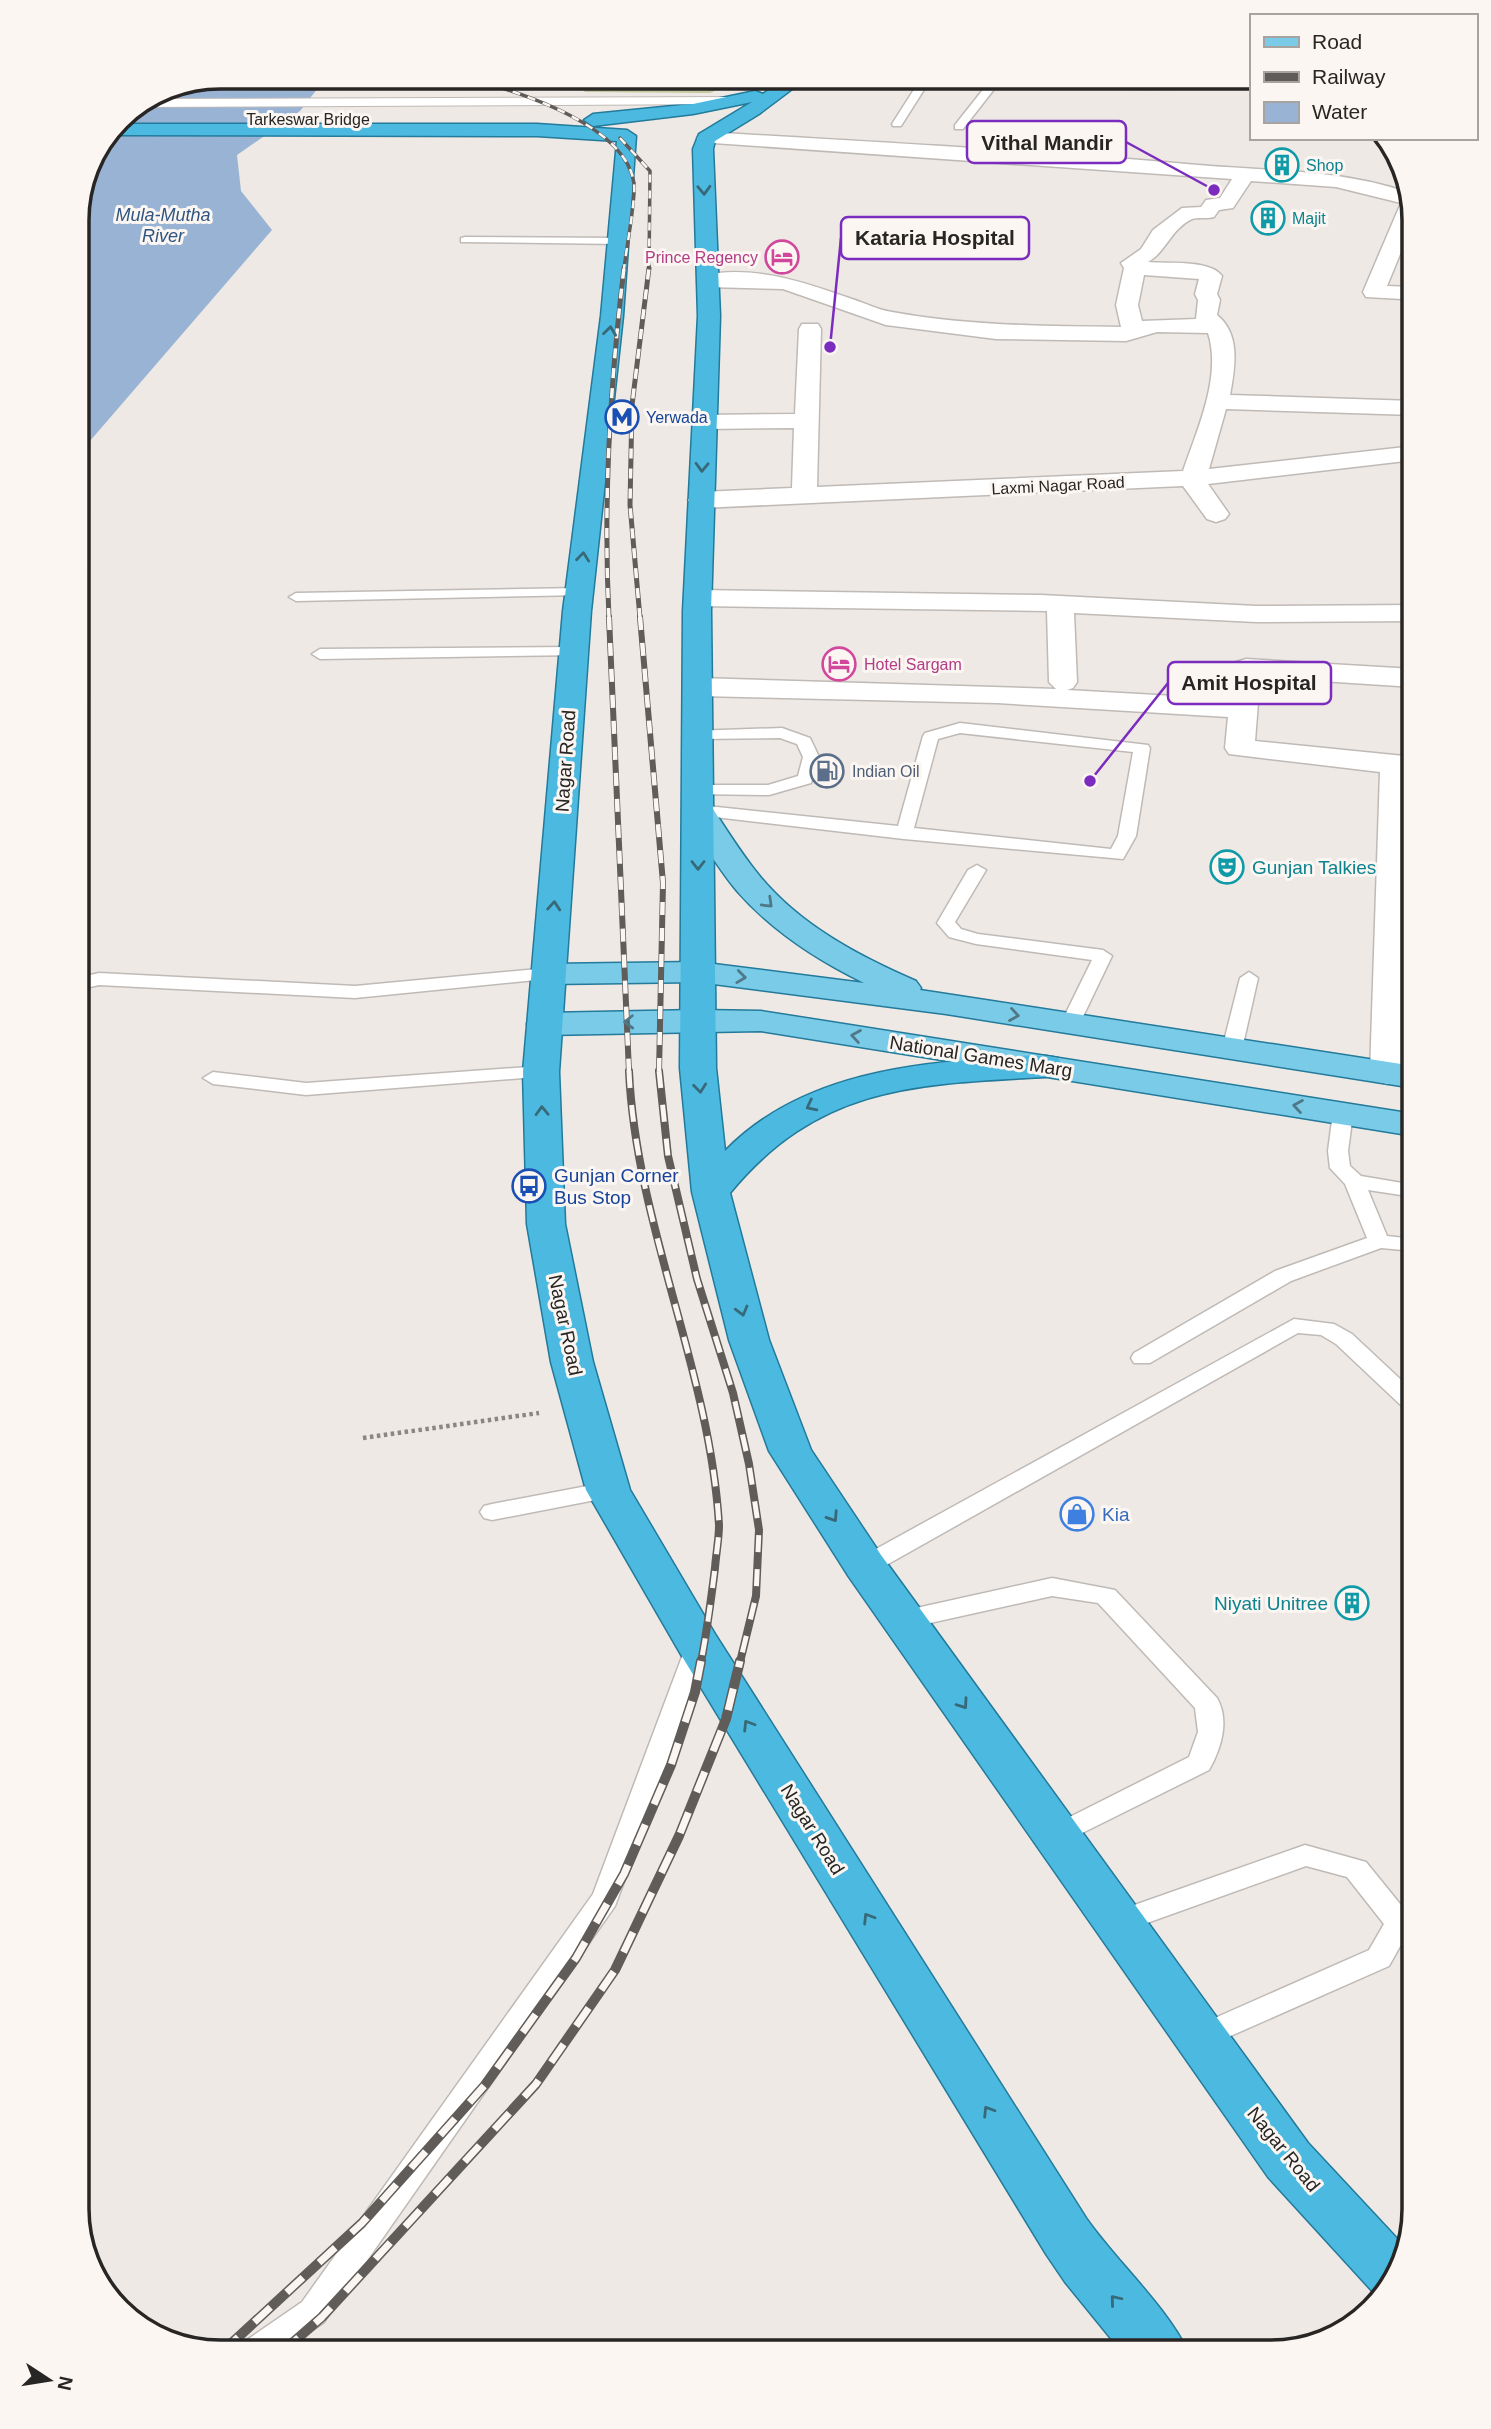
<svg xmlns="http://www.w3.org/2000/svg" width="1491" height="2429" viewBox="0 0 1491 2429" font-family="Helvetica,sans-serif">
	<rect width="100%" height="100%" fill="#eee9e5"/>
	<path fill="#c4c89f" d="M568 77H747L710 93 585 92Z"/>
	<path fill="#99b3d5" d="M221 77H308L318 88 300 111 237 155 241 191 272 230 77 456V212L88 165 119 119 166 88Z"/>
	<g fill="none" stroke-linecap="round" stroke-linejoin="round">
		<defs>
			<path id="service" d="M922 77H932L901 126H893L892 124Z
				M993 77 1002 79 963 129H955V125Z
				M465 237 620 238 626 241 620 244 461 242V238Z
				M579 588 584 589 586 592 584 595 296 601 289 597 296 593Z
				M574 647 579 649 582 652 579 655 320 659 312 654 320 649Z
				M960 723 1148 745 1150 748 1136 836 1123 859 904 839 698 815 690 810 698 805 898 826 923 736 925 733ZM960 733 1133 752 1118 836 1111 849 914 828 938 739Z
				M782 728 810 738 819 757 811 783 769 795 692 794 690 790 692 786 698 785H768L798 776 803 757 797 744 780 738 698 739 690 734 692 731Z
				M977 865 986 870 955 922 961 929 978 934 1103 950 1112 956 1078 1027 1071 1029 1061 1023 1092 960 976 944 949 937 937 923 968 870Z
				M549 968 558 974 556 978 355 998 99 985 77 990V978L99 973 355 986Z
				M1249 972 1258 978 1242 1049 1239 1053H1225L1222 1049 1240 978Z
				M541 1066 551 1072 548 1076 306 1095 213 1084 203 1078 213 1072 306 1083Z
				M1343 1107 1350 1109 1353 1113 1348 1151 1350 1166 1361 1176 1414 1185V1197L1368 1190 1387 1236 1414 1239V1251L1381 1248 1291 1281 1150 1363H1134L1131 1358 1134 1353 1275 1271 1367 1238 1345 1184 1330 1168 1328 1151 1333 1113 1336 1109Z
				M1294 1319 1334 1324 1352 1334 1414 1392V1412L1406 1410 1336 1344 1321 1335 1298 1333 874 1572 865 1574 856 1572 853 1566 856 1560Z
				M608 1482 616 1484 620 1490 616 1496 492 1520 484 1518 480 1512 484 1506 492 1504Z
				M1052 1578 1115 1590 1217 1698C1230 1721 1221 1749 1209 1770L1056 1846 1046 1843 1042 1836 1046 1829 1189 1757 1198 1732 1195 1708 1098 1603 1052 1596 903 1629 894 1626 890 1620 894 1614 903 1611Z
				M699 1637 708 1640 712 1646 615 1906 324 2322 282 2352H239L244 2342 302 2302 593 1894 686 1646 690 1640Z
				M1305 1845 1366 1862 1409 1915 1413 1923 1389 1966 1210 2045 1200 2049 1190 2045 1185 2037 1190 2029 1369 1950 1384 1924 1347 1877 1306 1866 1119 1933 1109 1930 1105 1922 1109 1914Z"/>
			<path id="pedestrian" d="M733 97 740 101 738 104 137 107 148 99Z"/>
			<path id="minor" d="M949 77H1251V87L1145 89 958 82Z
				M706 132C870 142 1034 150 1198 165 1268 171 1339 169 1407 192L1414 220 1387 286 1414 287V308L1406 306 1402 299 1366 297 1363 292 1401 203 1336 187 1251 181 1233 208 1219 210 1214 217C1207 219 1198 217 1192 219 1171 229 1166 252 1148 262 1168 264 1209 259 1222 276L1217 294 1220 300 1217 315C1241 334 1235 368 1230 395L1414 401V415L1226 409 1209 469 1414 446V460L1208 484 1229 514 1225 519 1216 522 1207 519 1183 486 701 508 692 505 688 500 692 495 701 492 792 488 794 428 704 429 696 427 692 422 696 417 704 415 795 414 799 329 802 324H818L821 329 817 487 1183 471C1197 430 1222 376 1208 333L1157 332 1126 341 996 339 886 325 783 289 708 287 700 286 697 281 700 276C752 264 804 282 852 299 865 303 878 310 892 312 968 326 1045 326 1121 327L1116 305 1124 268 1121 263 1141 249 1153 230 1182 208 1201 207 1206 200 1220 198 1232 179 699 142 697 138ZM1144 275 1199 279 1195 294 1198 300 1196 319 1142 321 1138 305Z
				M698 590 1041 595 1256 606 1414 605V621L1256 622 1074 613 1077 682 1073 688 1067 690 1229 699 1232 668 1236 662 1246 659 1414 669V687L1260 677 1255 741 1414 757V775H1410L1406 1073 1401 1081 1388 1084 1375 1081 1370 1073 1380 772 1229 754 1225 748 1228 717 997 703 699 696 689 693 685 687 689 681 699 678 1056 689 1049 682 1047 611 698 606 688 604 684 598 688 592Z"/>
			<path id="primary" d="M698 801 709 803C725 827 740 852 758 874 798 924 858 956 916 981L921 988 920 990 1414 1066V1088L946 1014 698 982 549 984 537 981 532 974 537 967 549 964 698 962 864 983C817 960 772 931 737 891 716 866 700 837 682 810L687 803Z
				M698 1010 761 1011 1414 1114V1136L761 1031 545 1035 533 1031 527 1024 533 1017 545 1013Z"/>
			<path id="trunk" d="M787 77H808L759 114 715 141 713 149 720 316 711 611 716 1068 725 1151C793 1081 895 1064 988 1059 1011 1057 1035 1053 1058 1058L1063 1066 1058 1074 1045 1077C916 1084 819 1085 730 1193L769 1340 811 1450 881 1555 1308 2143 1403 2245 1390 2288 1381 2296 1374 2293 1268 2177 849 1577 769 1451 729 1340 692 1192 680 1068 683 611 698 316 693 149 699 134 752 102 693 114 593 126 584 120 593 114 693 104 755 91 763 94Z
				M116 124H537L627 130 636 136 623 316 591 611 559 1072 565 1224 593 1362 630 1490 715 1634 1086 2218C1116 2261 1167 2307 1188 2352H1122L1065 2282 1046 2254 683 1658 586 1490 551 1362 527 1224 523 1072 563 611 601 316 617 141 537 136 108 135Z"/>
		</defs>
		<use href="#service" stroke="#bfbab6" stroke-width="3"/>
		<use href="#pedestrian" stroke="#bfbab6" stroke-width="2"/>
		<use href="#minor" stroke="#bfbab6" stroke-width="3"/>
		<use href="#primary" stroke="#237a9a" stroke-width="3"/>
		<use href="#trunk" stroke="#237a9a" stroke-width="3"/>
		<path stroke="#8a8683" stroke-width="4.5" stroke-dasharray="3.5 3.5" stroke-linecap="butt" d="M363 1438 539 1413"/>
		<use href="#service" fill="#fff" fill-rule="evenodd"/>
		<use href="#pedestrian" fill="#fff" fill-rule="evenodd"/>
		<use href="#minor" fill="#fff" fill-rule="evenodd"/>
		<use href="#primary" fill="#79cbe8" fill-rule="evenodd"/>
		<use href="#trunk" fill="#4cbae0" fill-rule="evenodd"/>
		<defs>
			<path id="rail-far4" d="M467 77C516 92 625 123 634 183 636 199 626 250 624 269
				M620 138 650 171 649 269"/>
			<path id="rail-far3" d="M609 618C603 502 610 384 624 268
				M640 618 630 505 632 405 649 268"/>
			<path id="rail-far2" d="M609 617 629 1072
				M640 617 663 883 659 1072"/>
			<path id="rail-far1" d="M629 1071C636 1226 710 1370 719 1525 719 1539 716 1554 715 1568 711 1600 707 1631 701 1662
				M659 1071 668 1156 697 1279 733 1393 749 1464 759 1530 756 1596 740 1662"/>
			<path id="rail" d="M222 2352 362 2223 485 2085 576 1958 624 1874 671 1765 695 1692 701 1661
				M282 2352 322 2317 536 2084 615 1970 679 1836 726 1719 740 1661"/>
		</defs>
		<use href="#rail-far4" stroke="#5f5c59" stroke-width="3.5"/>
		<use href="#rail-far3" stroke="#5f5c59" stroke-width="5"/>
		<use href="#rail-far2" stroke="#5f5c59" stroke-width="6"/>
		<use href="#rail-far1" stroke="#5f5c59" stroke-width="8"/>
		<use href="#rail" stroke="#5f5c59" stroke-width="10"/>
		<use href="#rail-far4" stroke="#fbf6f2" stroke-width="2.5" stroke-dasharray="8" stroke-linecap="butt"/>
		<use href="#rail-far3" stroke="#fbf6f2" stroke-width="3.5" stroke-dasharray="10" stroke-linecap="butt"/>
		<use href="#rail-far2" stroke="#fbf6f2" stroke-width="4.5" stroke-dasharray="13" stroke-linecap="butt"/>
		<use href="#rail-far1" stroke="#fbf6f2" stroke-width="5" stroke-dasharray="17" stroke-linecap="butt"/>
		<use href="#rail" stroke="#fbf6f2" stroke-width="7" stroke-dasharray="22" stroke-linecap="butt"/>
	</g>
	<defs><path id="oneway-chevron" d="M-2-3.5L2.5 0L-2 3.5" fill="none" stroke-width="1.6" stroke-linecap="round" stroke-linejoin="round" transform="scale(1.75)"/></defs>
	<g stroke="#386979">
		<use href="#oneway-chevron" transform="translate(704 190) rotate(88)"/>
		<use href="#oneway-chevron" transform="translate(610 331) rotate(-83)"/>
		<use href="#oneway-chevron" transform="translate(702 467) rotate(92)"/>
		<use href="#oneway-chevron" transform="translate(583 557) rotate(-84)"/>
		<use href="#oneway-chevron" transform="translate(698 865) rotate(90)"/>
		<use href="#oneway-chevron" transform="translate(554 906) rotate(-86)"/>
		<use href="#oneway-chevron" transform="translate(700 1088) rotate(84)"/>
		<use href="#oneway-chevron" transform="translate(811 1106) rotate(153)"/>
		<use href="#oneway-chevron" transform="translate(542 1111) rotate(-92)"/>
		<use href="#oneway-chevron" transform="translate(742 1311) rotate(75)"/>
		<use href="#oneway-chevron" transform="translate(833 1517) rotate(57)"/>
		<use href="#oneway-chevron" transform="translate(963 1704) rotate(55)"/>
		<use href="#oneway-chevron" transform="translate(748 1725) rotate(-122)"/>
		<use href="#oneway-chevron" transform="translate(868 1918) rotate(-122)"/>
		<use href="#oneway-chevron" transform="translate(988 2111) rotate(-122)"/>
		<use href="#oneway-chevron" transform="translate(1115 2300) rotate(-130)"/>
	</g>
	<g stroke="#507886">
		<use href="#oneway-chevron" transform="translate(768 903) rotate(44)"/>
		<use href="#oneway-chevron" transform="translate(741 977) rotate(7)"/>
		<use href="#oneway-chevron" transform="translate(1014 1015) rotate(9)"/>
		<use href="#oneway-chevron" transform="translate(629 1022) rotate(178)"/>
		<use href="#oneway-chevron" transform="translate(856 1036) rotate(-171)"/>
		<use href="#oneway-chevron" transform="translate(1298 1106) rotate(-171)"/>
	</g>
	<defs>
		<symbol id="building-ring" viewBox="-11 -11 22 22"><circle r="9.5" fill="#fbf6f2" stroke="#0f9aa8" stroke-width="1.5"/><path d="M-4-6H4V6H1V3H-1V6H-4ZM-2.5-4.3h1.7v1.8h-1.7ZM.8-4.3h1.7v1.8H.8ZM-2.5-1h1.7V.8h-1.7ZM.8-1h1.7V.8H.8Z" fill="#0f9aa8"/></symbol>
		<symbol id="hotel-ring" viewBox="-11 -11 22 22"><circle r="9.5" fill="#fbf6f2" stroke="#d1479c" stroke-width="1.5"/><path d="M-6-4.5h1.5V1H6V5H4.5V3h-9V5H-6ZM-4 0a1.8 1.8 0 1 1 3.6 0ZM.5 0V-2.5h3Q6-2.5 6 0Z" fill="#d1479c"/></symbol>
		<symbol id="metro-ring" viewBox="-11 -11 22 22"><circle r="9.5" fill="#fbf6f2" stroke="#1a4fb4" stroke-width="1.5"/><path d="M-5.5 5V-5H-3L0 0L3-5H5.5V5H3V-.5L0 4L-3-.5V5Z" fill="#1a4fb4"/></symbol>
		<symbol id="fuel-ring" viewBox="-11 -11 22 22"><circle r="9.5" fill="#fbf6f2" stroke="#5c6f8a" stroke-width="1.5"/><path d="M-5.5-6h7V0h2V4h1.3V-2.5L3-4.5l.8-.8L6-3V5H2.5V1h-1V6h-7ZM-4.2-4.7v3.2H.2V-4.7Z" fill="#5c6f8a"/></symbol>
		<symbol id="theatre-ring" viewBox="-11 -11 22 22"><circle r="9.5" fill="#fbf6f2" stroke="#0f9aa8" stroke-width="1.5"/><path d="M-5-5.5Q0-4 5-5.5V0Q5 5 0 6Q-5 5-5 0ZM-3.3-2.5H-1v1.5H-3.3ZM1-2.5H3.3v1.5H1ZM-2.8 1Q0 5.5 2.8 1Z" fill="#0f9aa8"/></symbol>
		<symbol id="bus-ring" viewBox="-11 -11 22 22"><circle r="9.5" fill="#fbf6f2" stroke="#1a4fb4" stroke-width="1.5"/><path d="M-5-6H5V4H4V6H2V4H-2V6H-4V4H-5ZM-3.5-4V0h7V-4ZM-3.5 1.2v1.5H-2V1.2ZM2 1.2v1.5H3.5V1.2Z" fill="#1a4fb4"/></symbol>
		<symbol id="shop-ring" viewBox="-11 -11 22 22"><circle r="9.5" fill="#fbf6f2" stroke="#3f7fe0" stroke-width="1.5"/><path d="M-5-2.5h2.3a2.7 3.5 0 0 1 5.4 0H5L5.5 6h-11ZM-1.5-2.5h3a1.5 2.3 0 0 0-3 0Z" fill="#3f7fe0"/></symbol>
	</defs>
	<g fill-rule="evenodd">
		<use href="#building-ring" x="1263" y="146" width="38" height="38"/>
		<use href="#building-ring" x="1249" y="199" width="38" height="38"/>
		<use href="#hotel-ring" x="763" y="238" width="38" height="38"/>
		<use href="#metro-ring" x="603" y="398" width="38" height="38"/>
		<use href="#hotel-ring" x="820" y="645" width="38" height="38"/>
		<use href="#fuel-ring" x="808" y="752" width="38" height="38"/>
		<use href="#theatre-ring" x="1208" y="848" width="38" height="38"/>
		<use href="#bus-ring" x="510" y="1167" width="38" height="38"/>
		<use href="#shop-ring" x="1058" y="1495" width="38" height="38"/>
		<use href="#building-ring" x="1333" y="1584" width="38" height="38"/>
	</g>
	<g text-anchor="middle" stroke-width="6" stroke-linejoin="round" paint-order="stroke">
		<g font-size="16" fill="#282624" stroke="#fbf6f2">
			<text x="308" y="125">Tarkeswar Bridge</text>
			<text transform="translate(1058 485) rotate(-3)" y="6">Laxmi Nagar Road</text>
		</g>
		<g font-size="16" fill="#0d838f" stroke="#fbf6f2" text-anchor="start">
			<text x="1306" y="171">Shop</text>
			<text x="1292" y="224">Majit</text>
		</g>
		<g font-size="16" fill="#b23c85" stroke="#fbf6f2" text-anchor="end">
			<text x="758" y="263">Prince Regency</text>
			<text x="864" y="670" text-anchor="start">Hotel Sargam</text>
		</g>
		<g font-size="16" fill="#164399" stroke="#fbf6f2" text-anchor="start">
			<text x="646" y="423">Yerwada</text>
		</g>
		<g font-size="16" fill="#4e5e75" stroke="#fbf6f2" text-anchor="start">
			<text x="852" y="777">Indian Oil</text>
		</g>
		<g font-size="18" font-style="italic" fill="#2f5582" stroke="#fbf6f2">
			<text x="163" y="221">Mula-Mutha<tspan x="163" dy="21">River</tspan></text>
		</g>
		<g font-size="19" fill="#282624" stroke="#fbf6f2">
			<text transform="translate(565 761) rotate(-86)" y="7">Nagar Road</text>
			<text transform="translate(981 1056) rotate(9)" y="7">National Games Marg</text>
			<text transform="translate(566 1325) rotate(78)" y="7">Nagar Road</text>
			<text transform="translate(813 1829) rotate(58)" y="7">Nagar Road</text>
			<text transform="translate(1284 2149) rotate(51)" y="7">Nagar Road</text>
		</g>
		<g font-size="19" fill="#0d838f" stroke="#fbf6f2" text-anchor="start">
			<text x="1252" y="874">Gunjan Talkies</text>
			<text x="1328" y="1610" text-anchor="end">Niyati Unitree</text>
		</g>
		<g font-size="19" fill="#164399" stroke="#fbf6f2" text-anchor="start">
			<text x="554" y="1182">Gunjan Corner<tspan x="554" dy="22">Bus Stop</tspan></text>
		</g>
		<g font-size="19" fill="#366cbe" stroke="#fbf6f2" text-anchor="start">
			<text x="1102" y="1521">Kia</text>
		</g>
	</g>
	<path d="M0 0H1491V2429H0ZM220 89H1271A131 131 0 0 1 1402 220V2209A131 131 0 0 1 1271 2340H220A131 131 0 0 1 89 2209V220A131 131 0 0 1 220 89Z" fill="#fbf6f2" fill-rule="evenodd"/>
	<path fill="none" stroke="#282624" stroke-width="3.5" d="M220 89H1271A131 131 0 0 1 1402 220V2209A131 131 0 0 1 1271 2340H220A131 131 0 0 1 89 2209V220A131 131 0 0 1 220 89Z"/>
	<path fill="none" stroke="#7b2cbf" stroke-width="2.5" d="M1214 190L1126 142M830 347L841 238M1090 781L1168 683"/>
	<g fill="#7b2cbf" stroke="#fbf6f2" stroke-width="2.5">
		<circle cx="1214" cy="190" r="7"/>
		<circle cx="830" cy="347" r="7"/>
		<circle cx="1090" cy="781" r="7"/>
	</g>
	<g fill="#fbf6f2" stroke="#7b2cbf" stroke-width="2.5">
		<rect x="967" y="121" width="159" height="42" rx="7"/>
		<rect x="841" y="217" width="188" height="42" rx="7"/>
		<rect x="1168" y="662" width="163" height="42" rx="7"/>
	</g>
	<g font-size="21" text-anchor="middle" font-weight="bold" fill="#282624">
		<text x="1047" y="150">Vithal Mandir</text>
		<text x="935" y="245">Kataria Hospital</text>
		<text x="1249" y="690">Amit Hospital</text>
	</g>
	<rect x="1250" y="14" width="228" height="126" fill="#fbf6f2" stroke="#a7a3a0" stroke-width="2"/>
	<rect x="1264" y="37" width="35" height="10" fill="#79cbe8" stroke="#a7a3a0" stroke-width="2"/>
	<text x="1312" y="49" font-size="21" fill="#282624">Road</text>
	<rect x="1264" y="72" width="35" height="10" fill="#5f5c59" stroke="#a7a3a0" stroke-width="2"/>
	<text x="1312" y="84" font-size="21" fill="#282624">Railway</text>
	<rect x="1264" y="102" width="35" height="21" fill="#99b3d5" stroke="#a7a3a0" stroke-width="2"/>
	<text x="1312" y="119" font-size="21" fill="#282624">Water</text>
	<g transform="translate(49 2380) rotate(102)" stroke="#fbf6f2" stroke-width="5" paint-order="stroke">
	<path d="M0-5L12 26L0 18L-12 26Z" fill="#282624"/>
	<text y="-10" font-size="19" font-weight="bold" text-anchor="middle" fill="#282624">N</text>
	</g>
</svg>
